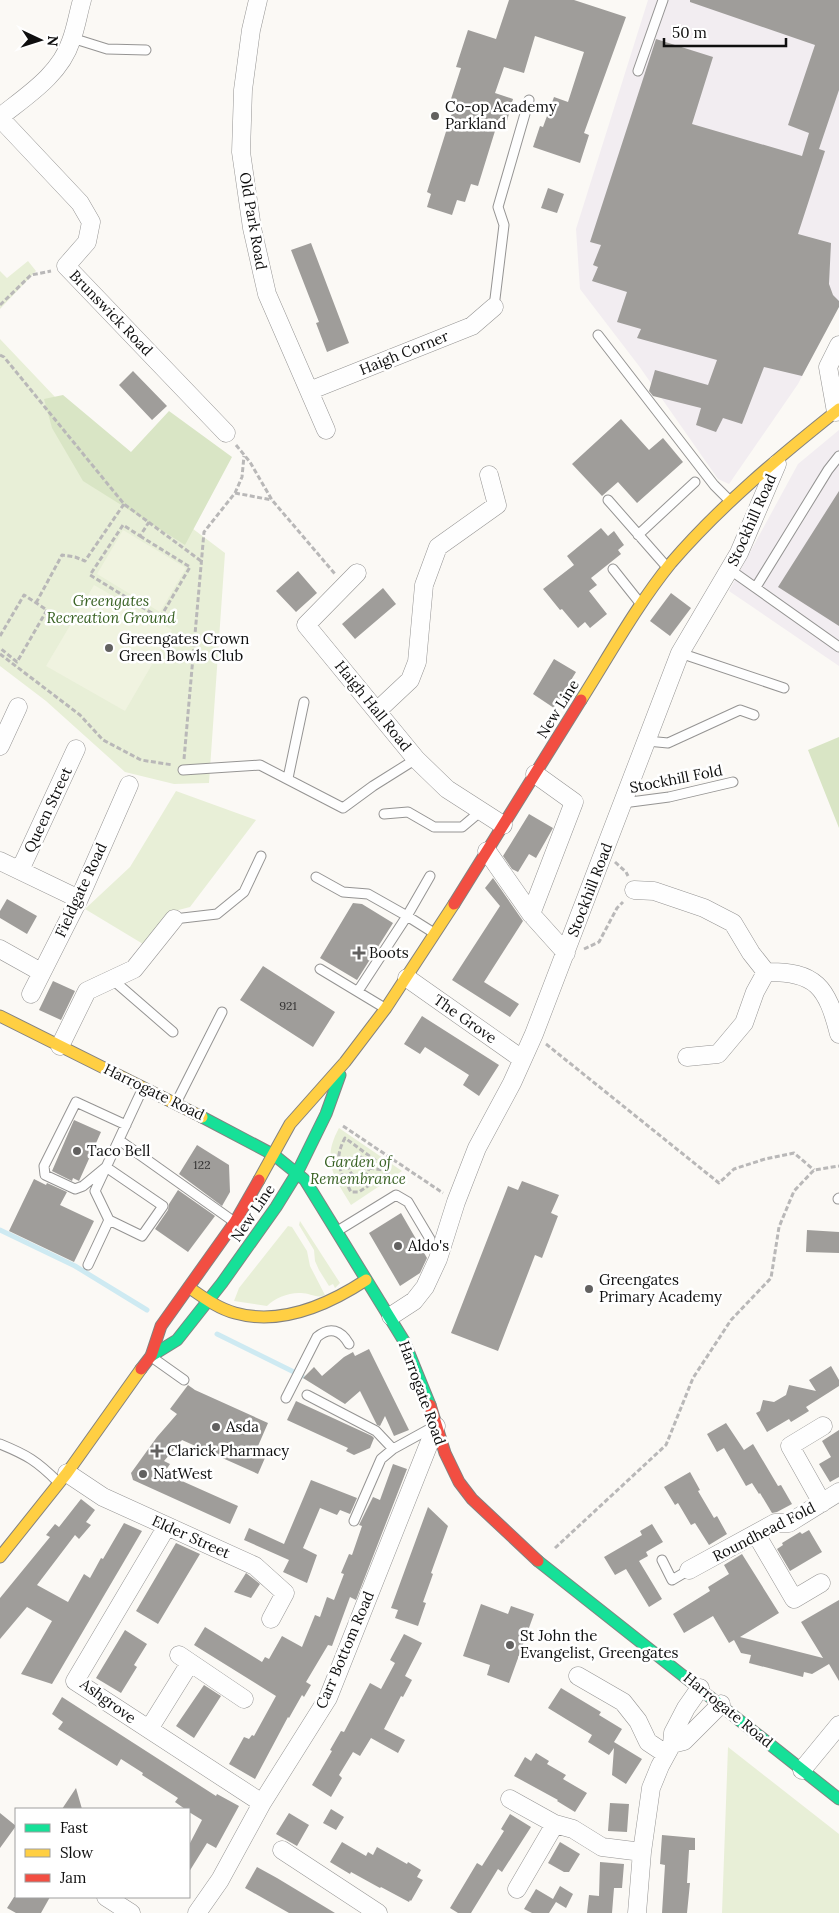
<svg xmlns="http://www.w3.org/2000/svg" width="839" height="1913" viewBox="0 0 839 1913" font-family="Lora,serif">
	<rect width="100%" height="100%" fill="#fbf9f5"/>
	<path fill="#f2edf1" d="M648 0H839V304L798 384 729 484 718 479 639 366 580 289 576 229Z
		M839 430V666L729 591 798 464Z"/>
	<path fill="#e8efd7" d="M28 261 36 271 0 309V271L7 278Z
		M0 339 148 495 225 553 209 783 174 784 125 772 46 701 0 666Z
		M176 791 256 820 190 907 167 913 143 944 85 909 130 867Z
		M339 1128 402 1171 351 1205C334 1177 321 1161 339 1128Z
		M300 1221 340 1283 335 1288 333 1284 329 1286 319 1270 315 1261 314 1250 299 1225Z
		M288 1226 292 1227 307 1251 310 1266 325 1295C317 1299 310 1293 301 1293 290 1292 274 1298 267 1306L234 1301 239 1288Z
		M728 1747 839 1834V1913H722Z"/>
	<path fill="#d9e5c5" d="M63 395 131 452 169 411 232 457 185 545 83 481 52 428 44 399Z
		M839 737V828L808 750Z"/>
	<path fill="#f0f3e0" d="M123 530 186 568 160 612 97 574Z
		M94 585 172 630 125 711 46 666Z"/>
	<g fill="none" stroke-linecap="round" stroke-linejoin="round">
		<path stroke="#ceeaf2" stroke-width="5" d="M0 1230 75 1266 147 1310
			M217 1334 302 1376"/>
	</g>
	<path fill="#9f9d9a" d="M509 0H574L626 17 584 133 589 135 580 163 533 147 540 126 543 127 554 97 568 102 584 52 535 36 524 73 504 67 495 93 513 99 507 121 499 118 478 186 471 184 465 202 457 200 452 215 427 207 431 194 427 192 455 103 450 102 461 68 456 67 468 30 496 39Z
		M690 0H839V90L819 149 825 151 798 234 831 243 829 284 833 295 839 301V307L802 376 764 367 742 424 723 418 716 432 696 425 701 408 653 396 649 391 655 370 708 385 717 360 637 338 641 329 617 322 627 292 592 281 598 267 593 265 601 245 590 242 656 39 713 57 692 124 802 156 809 133 788 125 815 45 690 2Z
		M548 188 564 194 557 213 541 208Z
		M311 243 349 343 327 352 316 323 319 322 291 250Z
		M133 371 167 406 152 420 119 385Z
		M621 419 649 450 663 438 683 462 637 503 618 482 602 496 572 464Z
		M839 491V626L778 587Z
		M601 528 608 536 614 531 624 545 618 550 621 554 591 578 597 585 589 591 607 614 590 628 585 622 578 628 562 609 560 610 543 589 574 565 567 556Z
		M298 571 317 593 296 612 276 591Z
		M383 588 396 604 355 639 342 624Z
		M671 593 691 608 670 636 650 621Z
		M554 659 576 672 554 708 533 694Z
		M529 814 553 828 536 858 529 854 518 872 512 869 503 856Z
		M493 878 523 921 484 982 519 1004 510 1017 452 980 500 906 485 888Z
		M7 899 37 916 27 934 0 918V911Z
		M353 903 362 904 393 923 357 980 320 958Z
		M263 966 335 1012 313 1047 240 1000Z
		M53 981 75 991 61 1020 39 1010Z
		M422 1016 499 1065 479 1096 463 1085 469 1075 425 1047 420 1054 404 1044Z
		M74 1120 101 1132 79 1181 73 1178 72 1181 52 1171Z
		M197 1145 229 1165 230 1192 222 1206 179 1174Z
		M34 1179 46 1185 47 1183 67 1192 60 1205 94 1221 74 1262 9 1231Z
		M522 1181 559 1195 551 1213 558 1216 542 1258 535 1255 498 1351 451 1333 508 1186 518 1190Z
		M178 1190 215 1216 188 1252 155 1229 168 1210 169 1204Z
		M401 1213 427 1258 420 1273 400 1286 369 1233Z
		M807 1230 839 1232V1253L806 1252Z
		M369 1349 409 1430 394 1436 385 1416 380 1426 377 1425 360 1391 345 1404 303 1378 314 1367 322 1376 344 1357 353 1352 355 1356Z
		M831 1366 839 1380V1386L806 1407 809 1411 791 1422 789 1419 767 1432 756 1413 760 1411 763 1400 774 1402 786 1395 789 1385 816 1391 809 1380Z
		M188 1385 195 1390 268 1423 258 1446 268 1451 258 1474 182 1440 164 1461 170 1464 164 1473 238 1506 230 1524 133 1480 131 1473 157 1437 177 1414 170 1409Z
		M296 1401 372 1436 374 1438 370 1448 354 1455 346 1451 348 1448 287 1420Z
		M726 1423 744 1450 753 1444 778 1486 781 1485 792 1504 777 1512 772 1513 760 1493 759 1494 752 1483 746 1486 724 1448 717 1452 707 1434Z
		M839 1430V1477L830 1482 819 1464 831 1457 822 1441Z
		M393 1464 407 1469 356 1600 350 1597 332 1646 328 1645 306 1682 311 1685 304 1697 302 1695 289 1718 288 1717 255 1779 229 1764 244 1737 249 1739 252 1735 254 1736 276 1696 194 1645 205 1627 262 1662 265 1657 269 1659 282 1636 302 1647 315 1615 320 1617 327 1597 334 1600 344 1574 341 1573 349 1554 352 1555 362 1526 359 1525 373 1497 380 1500Z
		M690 1472 700 1490 698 1491 714 1518 717 1516 727 1534 709 1545 695 1523 691 1525 678 1503 675 1505 664 1487Z
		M311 1480 357 1498 350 1514 340 1510 337 1515 320 1508 303 1548 317 1555 307 1583 283 1572 289 1560 244 1540 249 1528 284 1544Z
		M81 1499 95 1510 86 1522 91 1525 79 1539 75 1535 37 1585 68 1602 84 1574 90 1578 101 1558 103 1559 124 1523 142 1531 52 1684 21 1674 52 1621 27 1607 0 1639V1598L50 1537 46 1535 55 1524 59 1527Z
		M428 1507 448 1526 431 1573 433 1574 423 1602 426 1603 418 1626 395 1618 398 1610 391 1608Z
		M652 1524 663 1542 646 1552 648 1556 639 1561 662 1599 649 1607 626 1569 615 1575 604 1557 642 1535 640 1531Z
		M809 1530 822 1552 790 1571 777 1549 783 1545 782 1543 800 1532 802 1534Z
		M176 1543 200 1554 158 1624 136 1611Z
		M742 1554 779 1613 740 1637 823 1658 801 1622 839 1600V1681L829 1664 812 1674 804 1672 803 1677 749 1663 751 1655 741 1653 734 1640 729 1643 713 1616 684 1633 673 1614 710 1591 708 1587 729 1574 724 1565Z
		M246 1573 260 1584 251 1598 234 1592Z
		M481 1604 508 1614 511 1606 534 1614 509 1683 487 1675 490 1665 463 1656Z
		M125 1630 147 1644 134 1665 137 1667 121 1693 96 1678Z
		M404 1634 422 1643 405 1676 412 1680 403 1697 401 1696 384 1729 405 1740 398 1753 371 1738 360 1756 353 1752 339 1775 342 1778 331 1797 312 1785 332 1751 330 1750 341 1731 344 1732 370 1683 381 1689 395 1663 390 1660Z
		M204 1685 221 1696 194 1738 176 1726Z
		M561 1688 601 1712 599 1715 622 1729 614 1742 642 1759 626 1784 612 1775 614 1748 609 1755 588 1742 592 1735 548 1708Z
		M62 1697 216 1796 217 1794 239 1806 216 1848 207 1843 189 1872V1845L202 1820 189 1812V1809H185L175 1802 178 1798 142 1775 143 1773 121 1759 117 1766 58 1729 63 1722 52 1714Z
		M536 1753 549 1761 547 1764 566 1775 563 1779 587 1793 575 1812 557 1801 558 1800 514 1776 525 1757 531 1761Z
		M76 1788 82 1809H62Z
		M610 1803 629 1804 627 1832 608 1831Z
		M331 1809 344 1817 336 1830 323 1823Z
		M0 1813 16 1826 0 1848Z
		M289 1813 309 1825 297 1846 276 1834Z
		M510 1814 531 1827 502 1872 498 1869 471 1913H458L450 1908 477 1863 482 1866 504 1831 501 1829Z
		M662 1835 695 1838V1850H689L687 1883H690L687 1913H662L665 1865 660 1864Z
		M342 1842 366 1856 368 1852 373 1855 377 1847 407 1864 408 1862 421 1870 417 1877 423 1880 411 1901 410 1900 409 1902 381 1887 380 1888 351 1872 350 1874 330 1862Z
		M560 1842 580 1854 569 1872H564L548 1863Z
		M600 1862 624 1864 622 1888H614L612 1913H587L589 1895 599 1896Z
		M257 1867 277 1878 335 1913H289L245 1888Z
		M560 1886 573 1894 566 1908 556 1902 549 1913H532L524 1909 536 1889 553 1899Z
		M14 1897H50L41 1913H16L7 1908Z"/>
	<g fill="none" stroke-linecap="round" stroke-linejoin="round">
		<defs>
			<path id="lane" d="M72 38 107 49 146 50
				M638 71 663 0
				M494 307 504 225 498 207 529 100
				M598 335 714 485 729 500
				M608 500 666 566
				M638 535 695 482
				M613 569 640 603
				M729 569 839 647
				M756 587 828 470 839 456
				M680 653 784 688
				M647 741 668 743 740 710 754 715
				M183 770 260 765 343 808 373 786 416 759
				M288 778 304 702
				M623 803 669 797 733 782
				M384 814 408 812 434 827H462L481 811
				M316 877 343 892 368 894 407 916 434 933
				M174 919 217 914 244 892 261 856
				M320 969 383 1007
				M113 980 173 1032
				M358 991 407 916 430 876
				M177 1101 222 1012
				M119 1140 233 1221
				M838 1199 839 1198
				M109 1220 142 1236 163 1206 106 1167 83 1186 75 1189 45 1175 44 1166 76 1102 126 1125
				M339 1230 396 1195 408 1202 430 1239
				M88 1265 109 1220 95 1191 142 1090
				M153 1358 184 1380
				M307 1395 376 1431 393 1449
				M286 1398 317 1337C330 1326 341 1330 349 1344
				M0 1444C27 1455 37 1461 58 1482
				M354 1521 381 1459 393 1449 433 1427
				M662 1560 672 1580 689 1570"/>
			<path id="street" d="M258 0 251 30 243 90 241 152 252 228 267 294 326 430
				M0 117C26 96 60 75 71 41 76 28 78 14 82 0
				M0 118 80 203 91 222 87 242 66 266 226 433
				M309 391 472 326 494 307
				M836 412 828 367 839 345
				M357 573 306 625 416 759 447 789 503 825
				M377 711 410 680 417 662 424 585 438 547 497 505 489 475
				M0 746 18 707
				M487 851 531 914 566 953
				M0 861 79 899
				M20 870 76 749
				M634 890 654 891 704 908 733 923 751 953 766 972C816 971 827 987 839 1034
				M531 914 574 802 535 774
				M0 949 41 972
				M407 978 522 1059
				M31 994 79 899 129 785
				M60 1046 87 991 134 969 174 919
				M687 1057 718 1054 744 1023 755 992 766 972
				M391 1316 414 1301 425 1287 438 1259 456 1202 477 1148 512 1083 534 1034 680 653 739 553 777 464
				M67 1473 103 1497 255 1566 285 1593 271 1619
				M822 1503 790 1446 823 1426
				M167 1526 75 1681 262 1803
				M756 1534 794 1599 821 1583
				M689 1570 775 1523H789L839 1492
				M179 1655 244 1699
				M578 1676 623 1702 638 1721 648 1742 666 1754
				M149 1729 190 1663
				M672 1744 684 1741 721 1704
				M802 1770 839 1725
				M510 1799 555 1824 573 1829 602 1847 642 1852
				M282 1850 378 1913
				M517 1889 555 1824
				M106 1897 131 1913
				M197 1913 220 1880 262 1803 328 1698 436 1426
				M637 1913 642 1852 651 1788 660 1766 672 1744 673 1733 686 1708 700 1688"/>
			<path id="fast" d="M202 1117 274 1155 305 1180 404 1341 430 1405
				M151 1356 177 1340 222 1283 276 1207 297 1173 326 1114 340 1075
				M538 1561 839 1799"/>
			<path id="slow" d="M581 700C610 654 637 605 671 563 721 505 780 456 839 409
				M0 1016 202 1117
				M259 1180 290 1124 345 1062 386 1008 454 904
				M194 1291C207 1300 220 1309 235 1313 281 1326 328 1305 366 1280
				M0 1557 67 1473 141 1369"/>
			<path id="jam" d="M454 904 581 700
				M141 1369 151 1356 161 1326 235 1222 259 1180
				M430 1405 445 1453 459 1482 472 1499 538 1561"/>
		</defs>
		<use href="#lane" stroke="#959493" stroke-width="11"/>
		<use href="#street" stroke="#959493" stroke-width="19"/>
		<use href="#fast" stroke="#838280" stroke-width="13"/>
		<use href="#slow" stroke="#838280" stroke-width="13"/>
		<use href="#jam" stroke="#838280" stroke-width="13"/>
		<path stroke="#b9b8b8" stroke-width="3" stroke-dasharray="5 2.5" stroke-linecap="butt" d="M0 305 31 275 51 271
			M0 355 4 357 124 504 201 561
			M236 445 250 462 272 500 335 574
			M235 493 272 500
			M140 536 190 567 160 618 90 575 123 525 140 536 149 522
			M36 603 62 555 75 557 85 561 124 504
			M0 636 24 595 47 610 17 662 0 648
			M0 654 80 715 103 740 141 760 173 765
			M184 759 204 532 235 493 242 477 244 456
			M615 862 626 872 628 876
			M584 949 599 942 617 908 623 902
			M546 1044 719 1183 734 1169 765 1159 794 1153 814 1170
			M343 1126 443 1193
			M349 1167a10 10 0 1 1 20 0a10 10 0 1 1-20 0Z
			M326 1162 350 1165
			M369 1168 390 1171 359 1192H351C340 1171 333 1160 345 1138L390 1171
			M555 1548 666 1445 693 1378 731 1320 771 1278 779 1227 794 1191 814 1170 839 1166"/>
		<use href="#lane" stroke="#fefefe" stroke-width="9"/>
		<use href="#street" stroke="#fefefe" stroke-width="18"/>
		<use href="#fast" stroke="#16e098" stroke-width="11"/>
		<use href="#slow" stroke="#ffcf43" stroke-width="11"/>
		<use href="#jam" stroke="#f24e42" stroke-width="11"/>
	</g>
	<g fill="#626160" stroke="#fff" stroke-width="2">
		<circle cx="435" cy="116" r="5"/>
		<circle cx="109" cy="648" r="5"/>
		<path d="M356.5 945.5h5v5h5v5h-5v5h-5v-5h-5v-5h5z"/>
		<circle cx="77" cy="1151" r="5"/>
		<circle cx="398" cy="1246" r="5"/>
		<circle cx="589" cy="1289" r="5"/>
		<circle cx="216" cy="1427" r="5"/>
		<path d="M154.5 1443.5h5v5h5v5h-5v5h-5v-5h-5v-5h5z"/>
		<circle cx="143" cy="1474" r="5"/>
		<circle cx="510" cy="1645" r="5"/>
	</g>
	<g text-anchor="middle" stroke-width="5" stroke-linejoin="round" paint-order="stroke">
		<g font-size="12" fill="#333232">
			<text x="288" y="1010">921</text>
			<text x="202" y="1169">122</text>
		</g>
		<g font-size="15" fill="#0f0f0f" stroke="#fff" text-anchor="start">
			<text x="445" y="112">Co-op Academy<tspan x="445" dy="17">Parkland</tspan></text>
			<text x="119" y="644">Greengates Crown<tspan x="119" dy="17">Green Bowls Club</tspan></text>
			<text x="369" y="958">Boots</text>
			<text x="87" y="1156">Taco Bell</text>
			<text x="408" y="1251">Aldo's</text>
			<text x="599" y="1285">Greengates<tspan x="599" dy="17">Primary Academy</tspan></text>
			<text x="226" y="1432">Asda</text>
			<text x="167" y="1456">Clarick Pharmacy</text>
			<text x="153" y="1479">NatWest</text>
			<text x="520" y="1641">St John the<tspan x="520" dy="17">Evangelist, Greengates</tspan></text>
		</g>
		<g font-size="15" fill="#0f0f0f" stroke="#fff">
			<text transform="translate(253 221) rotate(80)" y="5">Old Park Road</text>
			<text transform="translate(111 313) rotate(46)" y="5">Brunswick Road</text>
			<text transform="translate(404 353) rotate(-22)" y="5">Haigh Corner</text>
			<text transform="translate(752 520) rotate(-66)" y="5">Stockhill Road</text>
			<text transform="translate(373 706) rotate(51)" y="5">Haigh Hall Road</text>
			<text transform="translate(558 709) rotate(-58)" y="5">New Line</text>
			<text transform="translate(676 779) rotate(-11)" y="5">Stockhill Fold</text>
			<text transform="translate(48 810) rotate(-65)" y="5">Queen Street</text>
			<text transform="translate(81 890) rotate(-65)" y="5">Fieldgate Road</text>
			<text transform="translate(590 890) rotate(-69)" y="5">Stockhill Road</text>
			<text transform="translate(465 1019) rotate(35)" y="5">The Grove</text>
			<text transform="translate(154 1092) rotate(26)" y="5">Harrogate Road</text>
			<text transform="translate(253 1213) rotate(-56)" y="5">New Line</text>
			<text transform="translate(422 1393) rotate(70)" y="5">Harrogate Road</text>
			<text transform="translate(764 1532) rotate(-27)" y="5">Roundhead Fold</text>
			<text transform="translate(191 1537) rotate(24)" y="5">Elder Street</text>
			<text transform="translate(345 1650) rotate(-67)" y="5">Carr Bottom Road</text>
			<text transform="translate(108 1701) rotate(36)" y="5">Ashgrove</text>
			<text transform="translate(728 1710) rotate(39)" y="5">Harrogate Road</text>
		</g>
		<g font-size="15" font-style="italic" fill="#396224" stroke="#fff">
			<text x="111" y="606">Greengates<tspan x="111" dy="17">Recreation Ground</tspan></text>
			<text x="358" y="1167">Garden of<tspan x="358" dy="17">Remembrance</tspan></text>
		</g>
	</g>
	<rect x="15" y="1808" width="175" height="90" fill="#ffffff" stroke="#9f9f9f"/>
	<rect x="25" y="1824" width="25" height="8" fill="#16e098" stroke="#9f9f9f"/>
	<text x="60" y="1833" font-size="15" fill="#0f0f0f">Fast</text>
	<rect x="25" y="1849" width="25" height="8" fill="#ffcf43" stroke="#9f9f9f"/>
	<text x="60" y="1858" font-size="15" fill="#0f0f0f">Slow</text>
	<rect x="25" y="1874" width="25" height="8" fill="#f24e42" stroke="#9f9f9f"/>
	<text x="60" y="1883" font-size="15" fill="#0f0f0f">Jam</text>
	<g transform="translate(40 40) rotate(94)" stroke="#ffffff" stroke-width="4" paint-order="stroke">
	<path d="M0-4L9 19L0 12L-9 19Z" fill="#0f0f0f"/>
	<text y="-8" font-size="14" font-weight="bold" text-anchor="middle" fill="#0f0f0f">N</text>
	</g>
	<path d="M664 38v8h122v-8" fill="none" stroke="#0f0f0f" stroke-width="2.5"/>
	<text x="672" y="38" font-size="15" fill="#0f0f0f" stroke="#ffffff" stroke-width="4" paint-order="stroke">50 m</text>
</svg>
